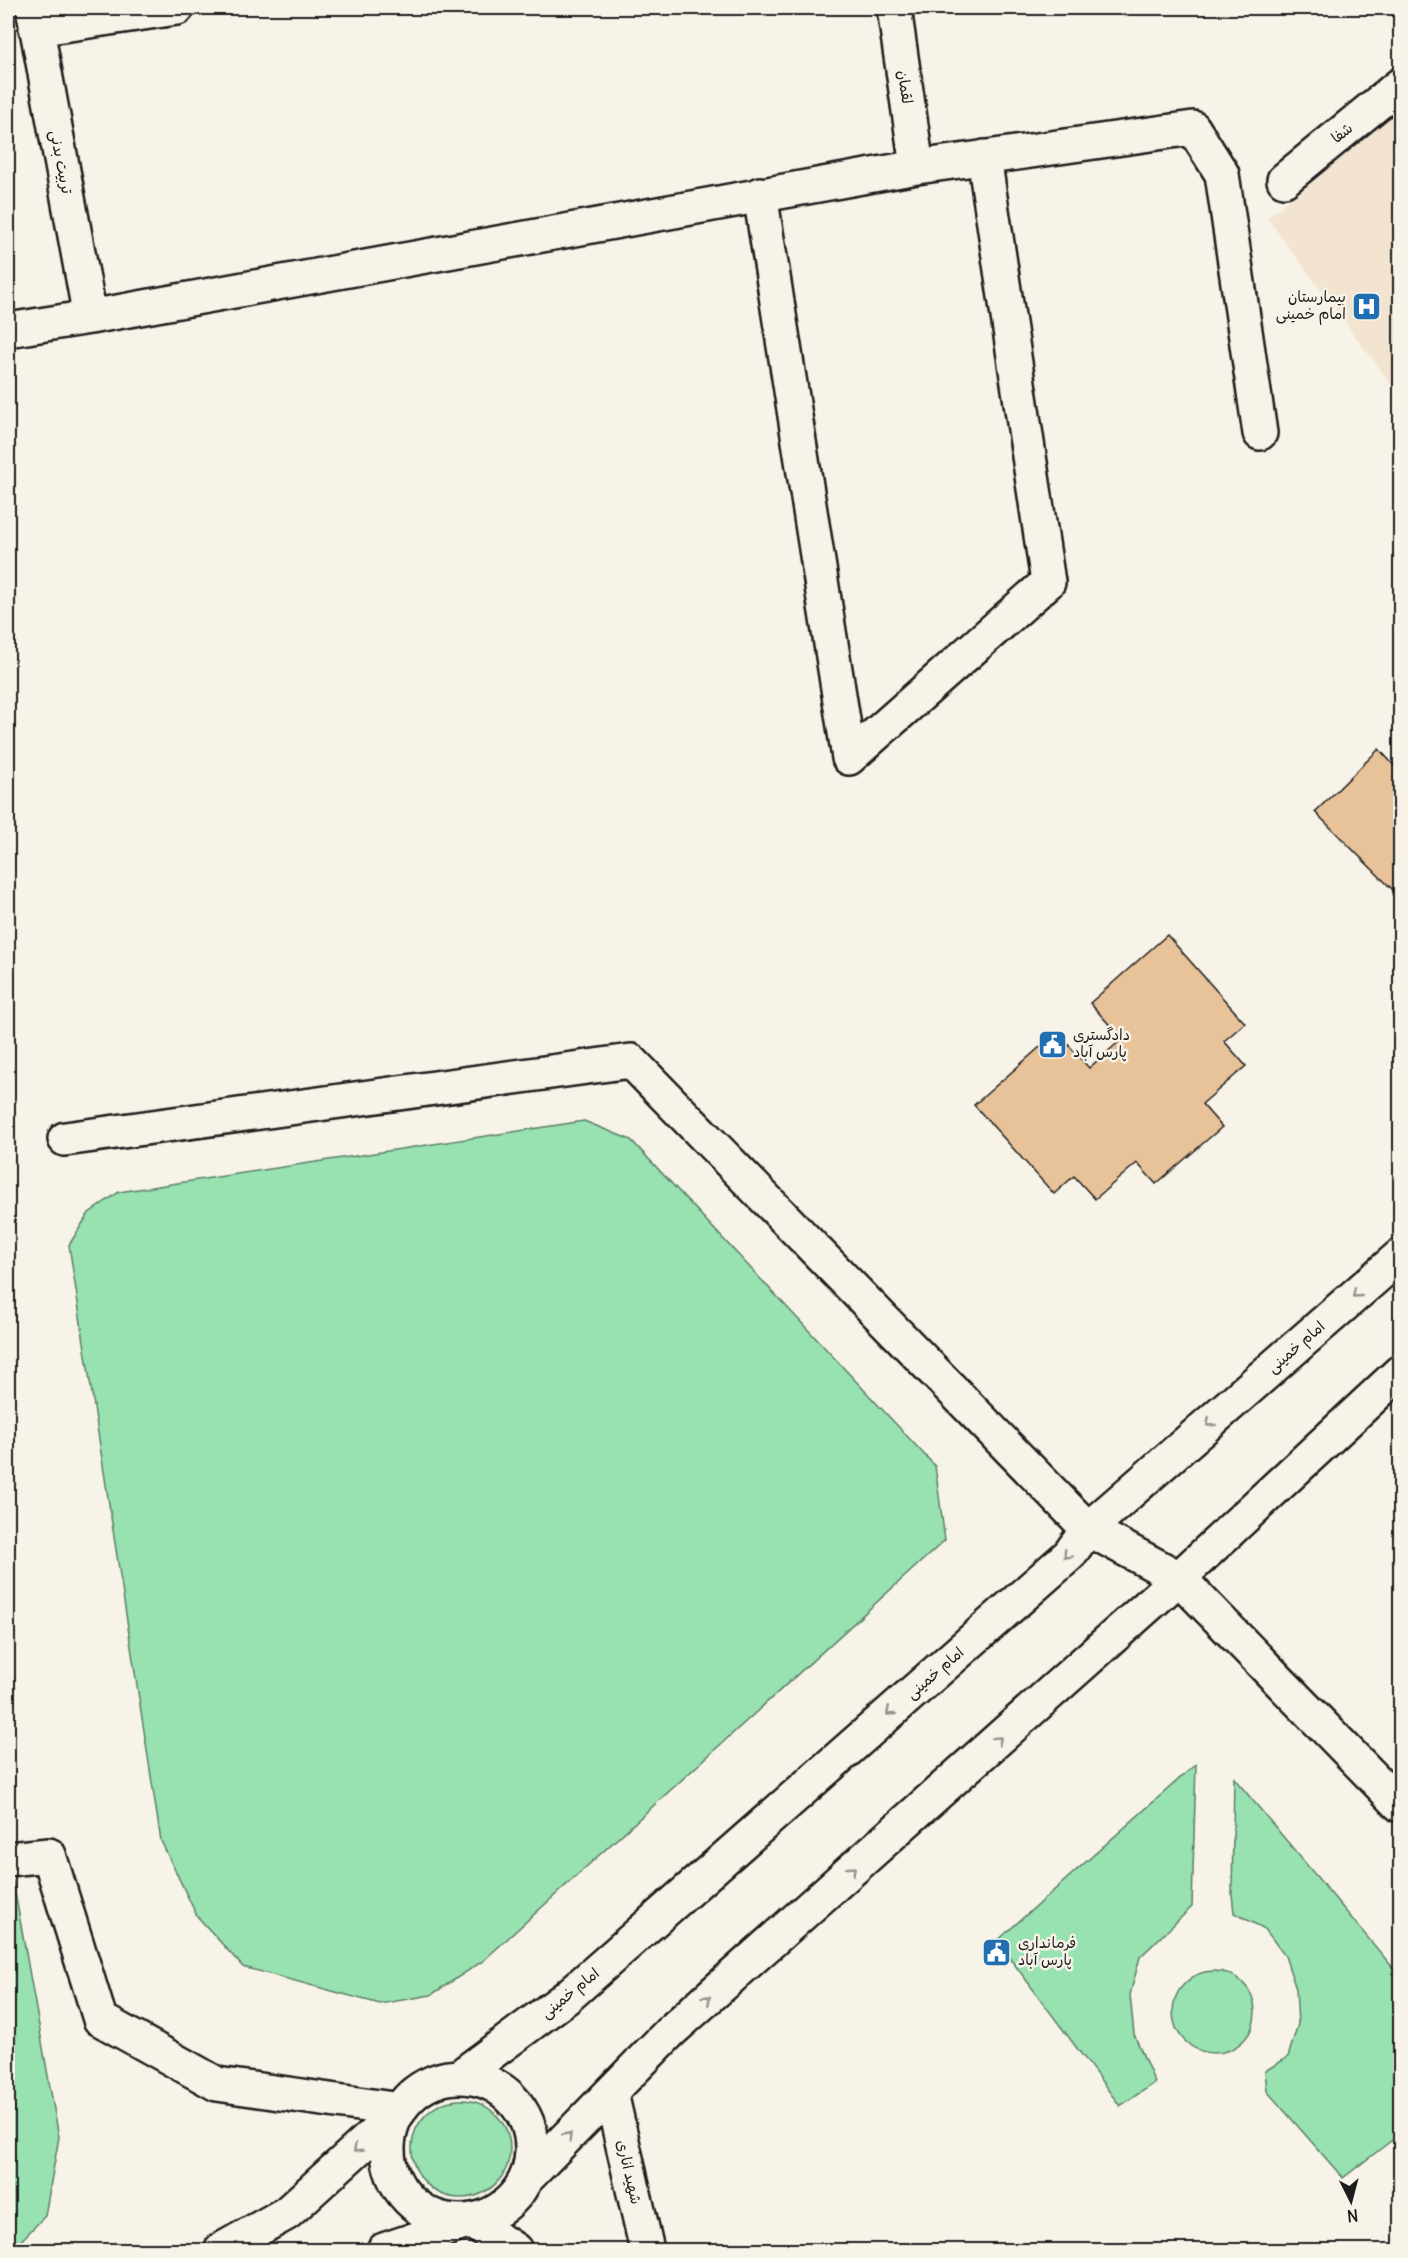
<svg xmlns="http://www.w3.org/2000/svg" width="1408" height="2258" viewBox="0 0 1408 2258" font-family="Delius,'Playpen Sans Arabic',sans-serif">
	<rect width="100%" height="100%" fill="#f7f3e8"/>
	<filter id="ink" filterUnits="userSpaceOnUse"><feTurbulence type="fractalNoise" baseFrequency=".0167" numOctaves="2"/><feDisplacementMap in="SourceGraphic" scale="12" xChannelSelector="R" yChannelSelector="G"/><feConvolveMatrix kernelMatrix="1 2 1 2 8 2 1 2 1" color-interpolation-filters="sRGB"/></filter>
	<g filter="url(#ink)">
		<path fill="#f2e4d0" d="M1400 107V396L1267 218Z"/>
		<path fill="#98e1b0" stroke="#5a7e66" stroke-width="1.5" d="M584 1121 631 1140 935 1466 945 1540 483 1961 431 1995 380 2004 243 1967 197 1916 161 1841 69 1245 89 1213 119 1192Z
			M1196 1764 1192 1907 1140 1957 1130 1995 1134 2034 1155 2083 1120 2106 997 1941Z
			M1234 1778 1400 1976V2134L1343 2178 1267 2091 1265 2071 1288 2057 1298 2024 1296 1989 1285 1956 1265 1929 1234 1913 1232 1894Z
			M13 1881 59 2137 45 2216 12 2250H8V1882Z
			M1173 2012a41 41 0 1 1 82 0a41 41 0 1 1-82 0Z
			M412 2149a49 49 0 1 1 98 0a49 49 0 1 1-98 0Z"/>
		<path fill="#e8c298" stroke="#1c1c1c" stroke-width="1.5" d="M1379 749 1400 772V897L1315 812Z
			M1167 935 1245 1023 1224 1041 1246 1066 1202 1104 1222 1127 1156 1184 1137 1163 1095 1199 1074 1176 1054 1194 974 1105 1057 1032 1089 1068 1122 1039 1090 1003Z"/>
		<g fill="none" stroke-linecap="round" stroke-linejoin="round">
			<defs>
				<path id="street" d="M33 8 90 317
					M894 8 917 167
					M36 29 177 8
					M1284 180 1400 85
					M760 194 849 758
					M8 330 90 317 917 167 1193 128 1222 174 1260 433
					M849 758 1048 582 984 157
					M65 1139 631 1061 1088 1529
					M1179 1578 1400 1805
					M8 1859 49 1855 100 2019 217 2084 400 2110
					M611 2093 647 2250
					M470 2221 515 2250"/>
				<path id="secondary" d="M1088 1529 1179 1578
					M459 2077 567 1997 1069 1555 1088 1529 1400 1256
					M388 2149a72 72 0 1 1 144 0a72 72 0 1 1-144 0Z
					M527 2178 671 2031 1179 1578 1400 1372
					M221 2250 287 2213 399 2111
					M384 2250 467 2222"/>
			</defs>
			<use href="#street" stroke="#1c1c1c" stroke-width="38"/>
			<use href="#secondary" stroke="#1c1c1c" stroke-width="38"/>
			<use href="#street" stroke="#f7f3e8" stroke-width="33"/>
			<use href="#secondary" stroke="#f7f3e8" stroke-width="33"/>
		</g>
		<defs><path id="oneway-chevron" d="M-2-3.5L2.5 0L-2 3.5" fill="none" stroke-width="1.6" stroke-linecap="round" stroke-linejoin="round" transform="scale(1.5)"/></defs>
		<g stroke="#94928c">
			<use href="#oneway-chevron" transform="translate(1356 1294) rotate(139)"/>
			<use href="#oneway-chevron" transform="translate(1210 1423) rotate(139)"/>
			<use href="#oneway-chevron" transform="translate(1067 1555) rotate(133)"/>
			<use href="#oneway-chevron" transform="translate(890 1712) rotate(139)"/>
			<use href="#oneway-chevron" transform="translate(998 1740) rotate(-42)"/>
			<use href="#oneway-chevron" transform="translate(852 1870) rotate(-42)"/>
			<use href="#oneway-chevron" transform="translate(707 1999) rotate(-42)"/>
			<use href="#oneway-chevron" transform="translate(568 2136) rotate(-46)"/>
			<use href="#oneway-chevron" transform="translate(357 2149) rotate(137)"/>
		</g>
	</g>
	<defs>
		<symbol id="hospital-square" viewBox="-11 -11 22 22"><rect x="-9" y="-9" width="18" height="18" rx="4" fill="#1f6fb2" stroke="#f7f3e8"/><path d="M-5-5h3v3.5h4V-5h3V5h-3V1.5h-4V5h-3Z" fill="#fff"/></symbol>
		<symbol id="civic-square" viewBox="-11 -11 22 22"><rect x="-9" y="-9" width="18" height="18" rx="4" fill="#1f6fb2" stroke="#f7f3e8"/><path d="M-.6-6.5H3V-4.5H.6V-3L4-1V1h2V6H-6V1h2V-1L-.6-3ZM-1.2 2.5V6h2.4V2.5Z" fill="#fff"/></symbol>
	</defs>
	<g fill-rule="evenodd">
		<use href="#hospital-square" x="1350" y="290" width="33" height="33"/>
		<use href="#civic-square" x="1036" y="1028" width="33" height="33"/>
		<use href="#civic-square" x="980" y="1936" width="33" height="33"/>
	</g>
	<g text-anchor="middle" stroke-width="5" stroke-linejoin="round" paint-order="stroke">
		<g font-size="15" fill="#1c1c1c" stroke="#f7f3e8">
			<text transform="translate(905 87) rotate(82)" y="5">لقمان</text>
			<text transform="translate(1342 133) rotate(-39)" y="5">شفا</text>
			<text transform="translate(61 162) rotate(79)" y="5">تربیت بدنی</text>
			<text transform="translate(1296 1347) rotate(-41)" y="5">امام خمینی</text>
			<text transform="translate(935 1673) rotate(-41)" y="5">امام خمینی</text>
			<text transform="translate(570 1993) rotate(-39)" y="5">امام خمینی</text>
			<text transform="translate(629 2172) rotate(77)" y="5">شهید اناری</text>
		</g>
		<g font-size="15" fill="#1c1c1c" stroke="#f7f3e8" text-anchor="start">
			<text x="1346" y="302" text-anchor="end">بیمارستان<tspan x="1346" dy="17">امام خمینی</tspan></text>
			<text x="1073" y="1040">دادگستری<tspan x="1073" dy="17">پارس آباد</tspan></text>
			<text x="1018" y="1948">فرمانداری<tspan x="1018" dy="17">پارس آباد</tspan></text>
		</g>
	</g>
	<rect width="1408" height="2258" fill="none" stroke="#f7f3e8" stroke-width="30"/>
	<rect x="15" y="15" width="1378" height="2228" fill="none" stroke="#1c1c1c" stroke-width="2" filter="url(#ink)"/>
	<g transform="translate(1351 2201) rotate(174)" stroke="#f7f3e8" stroke-width="4.5" paint-order="stroke">
	<path d="M0-4.5L10 22L0 15L-10 22Z" fill="#1c1c1c"/>
	<text y="-9" font-size="16" font-weight="bold" text-anchor="middle" fill="#1c1c1c">N</text>
	</g>
</svg>
